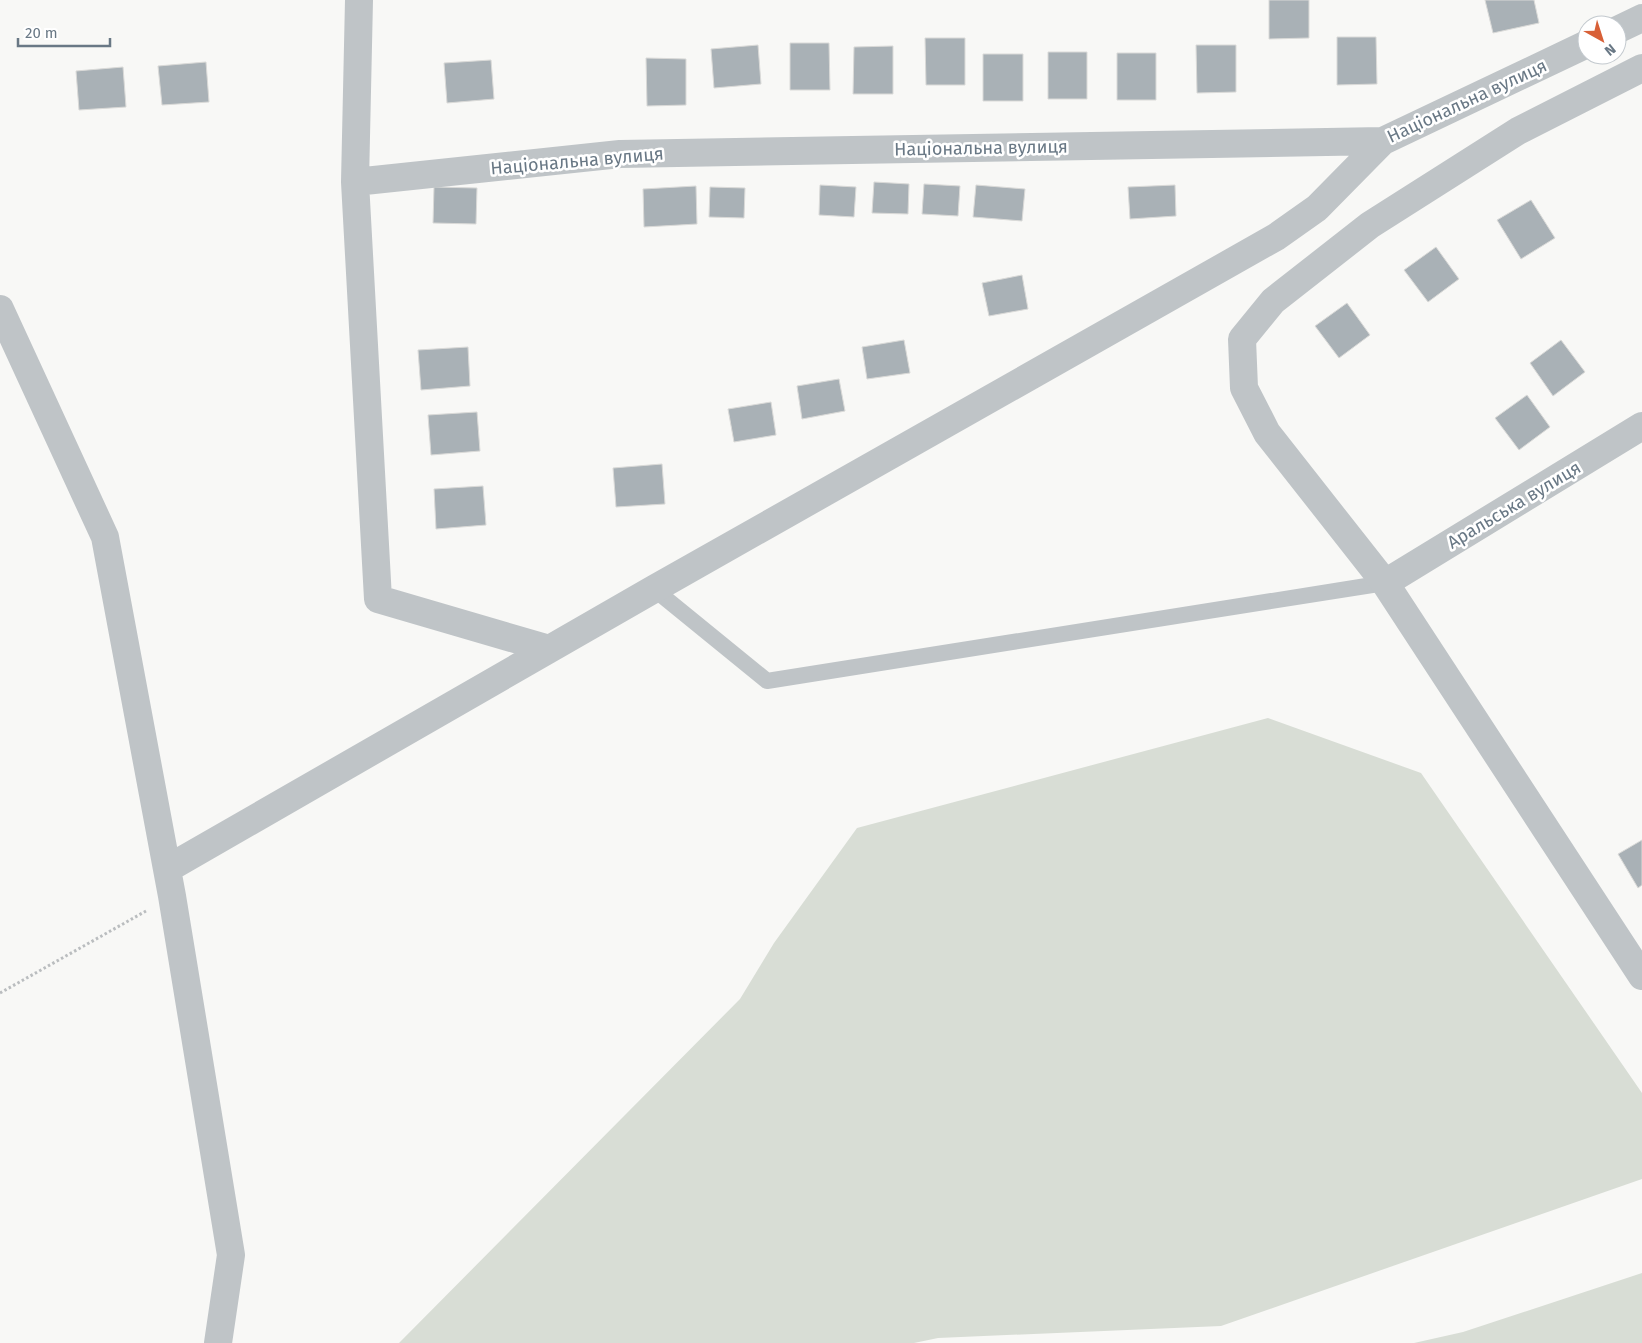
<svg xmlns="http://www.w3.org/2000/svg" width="1642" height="1343" viewBox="0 0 1642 1343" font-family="'Fira Sans',sans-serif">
	<rect width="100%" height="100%" fill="#f8f8f6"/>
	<path fill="#d8ddd5" d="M1268 718 1421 773 1642 1093V1179L1221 1326 938 1338 914 1343H399L740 999 774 943 857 828Z
		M1642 1273V1343H1414L1463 1332Z"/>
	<path fill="#a9b1b6" stroke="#dadad8" d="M1269 0H1309V38L1269 39Z
		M1485 0H1534L1539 23 1493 33Z
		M1337 37H1376L1377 84 1337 85Z
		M925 38H965V85H926Z
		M790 43H829L830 90H790Z
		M758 45 761 84 714 88 711 49Z
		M1196 45H1236V92L1197 93Z
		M893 46V94H853L854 47Z
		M1048 52H1087V99H1048Z
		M1117 53H1156V100H1117Z
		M983 54H1023V101H983Z
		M646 58 686 59V105L647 106Z
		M491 60 494 99 447 103 444 63Z
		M206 62 209 102 162 105 158 66Z
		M123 67 126 107 79 110 76 71Z
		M874 182 909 184 908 214 872 213Z
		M924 184 960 186 958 216 922 214Z
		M820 185 856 187 854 217 819 215Z
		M976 185 1025 189 1022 221 973 217Z
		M1175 185 1176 216 1130 219 1128 187Z
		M696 186 697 224 644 227 643 189Z
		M434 187 477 188 476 224 433 223Z
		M710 187 745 188 744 218 709 217Z
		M1531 200 1555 238 1521 259 1497 220Z
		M1436 247 1459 279 1428 302 1404 270Z
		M1022 275 1028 309 989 316 982 283Z
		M1347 303 1370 335 1339 358 1315 326Z
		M904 340 910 373 867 379 862 347Z
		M1561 340 1585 372 1553 396 1530 363Z
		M468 347 470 386 421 390 418 350Z
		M839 379 845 411 802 419 797 386Z
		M1527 395 1550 427 1519 450 1495 418Z
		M771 402 776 435 734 442 728 409Z
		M477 412 480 451 431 455 428 415Z
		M662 464 665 504 616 507 613 468Z
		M483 486 486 525 436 529 434 489Z
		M1642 840V885L1638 888 1618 854Z"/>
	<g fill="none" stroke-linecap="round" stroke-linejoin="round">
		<path stroke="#babdbf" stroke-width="3" stroke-dasharray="2.5 2.5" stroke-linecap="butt" d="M0 993 146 911"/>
		<path stroke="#bfc4c7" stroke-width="16" d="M654 589 767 681 1385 583"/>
		<path stroke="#bfc4c7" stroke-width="28" d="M359 0 355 182 378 599 549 649
			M1617 30 1642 18
			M1642 68 1518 131 1370 225 1273 301 1242 339 1244 388 1267 433 1385 583 1642 976
			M355 182 620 154 1383 141 1587 44
			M0 309 105 537 172 896 231 1255 218 1343
			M1385 583 1642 426
			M167 869 654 589 1276 237 1317 208 1383 141"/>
	</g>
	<g text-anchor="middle" stroke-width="5" stroke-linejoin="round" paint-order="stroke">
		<g font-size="18" fill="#697885" stroke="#fff">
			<text transform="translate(1467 101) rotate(-25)" y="6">Національна вулиця</text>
			<text transform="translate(981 148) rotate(-1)" y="6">Національна вулиця</text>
			<text transform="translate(577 161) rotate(-5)" y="6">Національна вулиця</text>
			<text transform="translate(1514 505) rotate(-31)" y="6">Аральська вулиця</text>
		</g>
	</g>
	<g transform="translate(1602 40) rotate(141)"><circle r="24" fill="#ffffff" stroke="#c3c9ce"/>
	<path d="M0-4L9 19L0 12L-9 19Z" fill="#d86037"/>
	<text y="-8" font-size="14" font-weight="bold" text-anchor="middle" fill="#697885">N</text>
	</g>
	<path d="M18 38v8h92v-8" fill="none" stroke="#697885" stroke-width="2.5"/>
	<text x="25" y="38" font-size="15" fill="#697885" stroke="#ffffff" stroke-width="4" paint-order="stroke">20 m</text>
</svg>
